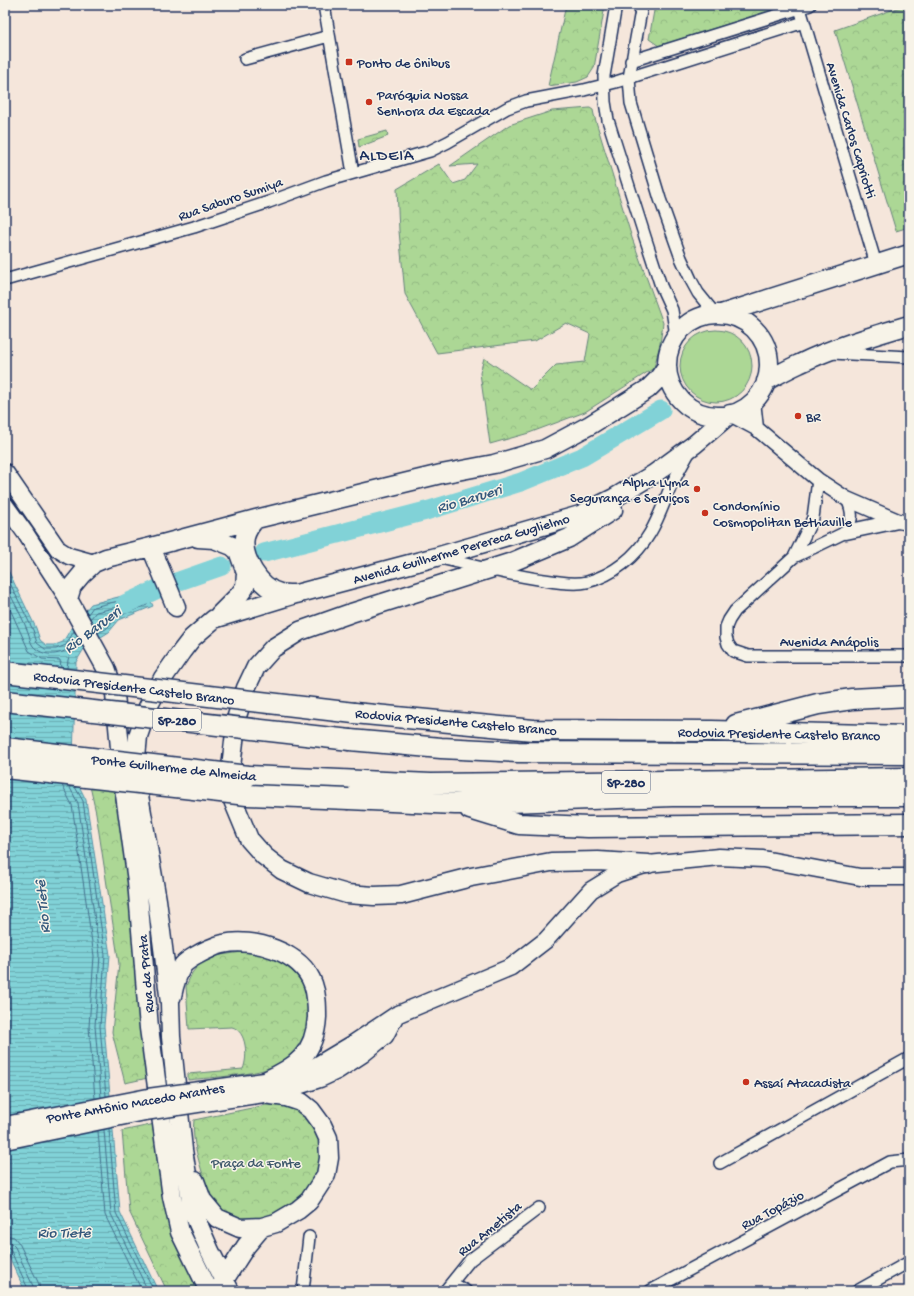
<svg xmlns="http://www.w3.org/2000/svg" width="914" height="1296" viewBox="0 0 914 1296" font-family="'Gochi Hand',sans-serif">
	<defs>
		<pattern id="forest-crowns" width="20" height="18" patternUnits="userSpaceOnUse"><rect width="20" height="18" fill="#acd795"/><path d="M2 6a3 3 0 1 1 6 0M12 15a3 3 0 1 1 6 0" fill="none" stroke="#93b983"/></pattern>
		<pattern id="water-rules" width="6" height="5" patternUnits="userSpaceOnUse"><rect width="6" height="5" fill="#81d2d7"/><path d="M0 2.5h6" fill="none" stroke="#69abb2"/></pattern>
	</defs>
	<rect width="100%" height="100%" fill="#f5e6db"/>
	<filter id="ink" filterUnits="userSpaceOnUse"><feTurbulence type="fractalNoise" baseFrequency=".025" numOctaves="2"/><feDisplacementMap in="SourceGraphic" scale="8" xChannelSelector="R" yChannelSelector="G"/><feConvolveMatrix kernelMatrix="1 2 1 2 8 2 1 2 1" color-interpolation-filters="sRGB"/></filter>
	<g filter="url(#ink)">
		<path fill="#acd795" stroke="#64837a" d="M680 366a36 36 0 1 1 72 0a36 36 0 1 1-72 0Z"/>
		<path fill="url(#forest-crowns)" stroke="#64837a" d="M566 5H605L594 68 588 77 577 82 548 86Z
			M655 5H786L659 46 649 39Z
			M906 5H909V227L896 231 835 30Z
			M590 108 593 110 594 115 632 238 663 323 660 344 654 368 585 412 529 433 490 444 480 373 484 358 531 390 556 365 585 362 590 334 566 323 535 341 437 353 405 294 399 231 397 189 439 164 453 184 465 180 477 164 450 166 509 125 552 111Z
			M387 131 388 136 359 147 358 139Z
			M86 768 117 773 157 1076 125 1083 112 1032 119 964 96 813Z
			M242 952C259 953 276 957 290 969 322 996 312 1044 278 1064 258 1076 212 1077 188 1080V1074L243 1069C248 1057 247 1031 232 1027L189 1029 186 986 192 973 200 963 214 956Z
			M266 1105C289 1105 303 1107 314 1129 348 1194 230 1262 206 1185 200 1164 191 1141 194 1120Z
			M155 1124 204 1291H167L129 1211 122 1131Z"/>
		<path fill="url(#water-rules)" stroke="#5891a7" d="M5 564 36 628 40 640 46 645H55L63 642 73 625 91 604 126 595 144 585 153 606 119 620 109 632 85 647 76 662 73 759 77 782 86 800 110 955 104 1026 120 1212 158 1291H25L5 1248Z"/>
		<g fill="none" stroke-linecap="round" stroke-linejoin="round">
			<path stroke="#44708e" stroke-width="1" d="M5 573 33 630 37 643 45 649H56L66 645 74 631
				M5 585C13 600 22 616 28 632 30 637 30 642 33 646 43 657 58 656 70 648L72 649 68 660 67 668
				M5 598 29 651 42 659 60 660 61 668
				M88 614 93 607 127 599 141 592 143 593 147 602V605L117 617 106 629 98 633
				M90 619 96 612 118 607 120 608 119 611C110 615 104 624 96 629
				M62 785 72 805 94 956 89 1027 95 1098
				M69 786 78 803 100 955 95 1026 101 1097
				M75 787 83 801 105 955 100 1026 106 1096
				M109 1129 116 1213 154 1291
				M104 1130 111 1214 148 1291
				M98 1131 105 1215 142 1291
				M5 1235 14 1237 19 1243 39 1284 40 1291
				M5 1242 11 1243 15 1247 33 1286 34 1291
				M5 1247H8L10 1249 29 1291"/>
			<path stroke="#81d2d7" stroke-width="19" d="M264 553 426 511 521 482 582 457 661 410
				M125 604 162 587 222 566"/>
			<defs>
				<path id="minor" d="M324 5 353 173
					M616 5 604 76 605 102 608 120 645 237 661 286 672 310 676 336
					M642 5 629 78 631 103 660 199 681 258 692 282 698 293 715 314
					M799 5 876 264
					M245 59 329 36
					M631 61 810 5
					M5 280 194 227 269 202 326 181 430 151 448 142 507 108 526 101 584 90 616 82 804 22
					M832 353 909 357
					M847 499C853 512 853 520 846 532L794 557 735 611 729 620 726 627V637L728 644 733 651 748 656H909
					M794 557 813 518 818 480
					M440 558C475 566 509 575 544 580 556 582 575 585 587 582 613 575 636 557 650 533 659 518 664 502 671 486 677 474 683 463 690 451
					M720 1163 909 1058
					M452 1283 466 1291
					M303 1291 309 1237
					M445 1291 470 1260 539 1208
					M650 1291 890 1162 909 1160
					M857 1291 909 1262"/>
				<path id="tertiary" d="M753 401 756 428
					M730 414 756 428 818 480 847 499 898 521 909 523
					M846 532 898 521"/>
				<path id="secondary" d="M5 472 58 549 69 556 94 563
					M5 505 26 534 68 599
					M271 1081 280 1080 297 1075 312 1068 354 1043 396 1015 511 967 546 940 591 890 617 874 648 864 719 857 763 859 860 877H909
					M283 1091 320 1079 337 1071 363 1054 385 1036 395 1017"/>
				<path id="primary" d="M721 314 909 254
					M667 365a51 51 0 1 1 102 0a51 51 0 1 1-102 0Z
					M766 381C777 375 788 369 799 364 834 347 872 336 909 325
					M613 510 569 538 512 562 351 613 300 631 273 648 256 667 246 688 237 716 231 767 232 798 249 839 264 856 282 870 309 883 347 894 374 896 401 895 471 877 551 862 598 861 648 864
					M256 519C251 524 247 530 245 537 241 558 260 588 280 593 284 594 289 594 293 594
					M198 538 214 539 232 546 238 551 246 573 245 587 239 595 219 615
					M151 547 176 607
					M172 996C174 986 177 974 183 965 187 960 202 952 209 949 213 947 218 945 223 944 253 937 302 952 313 984 317 995 317 1006 317 1017 315 1054 296 1067 265 1081
					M195 1181 202 1200 217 1218 240 1228 262 1227 276 1223 298 1210 309 1201 326 1175 329 1158 328 1138 322 1125 311 1110 301 1102 286 1097 264 1094
					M219 1288 246 1246 262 1227
					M209 1291 180 1232 172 1197 149 1028 137 881 123 780 115 694 106 668 68 599 72 586 82 574 94 563 106 558 151 547 256 519 441 474 494 464 545 449 590 425 648 389 658 379 667 366
					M230 1291 210 1251 193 1212 183 1150 171 1037 170 1003 157 900 137 784 135 768 138 736 148 707 163 678 182 651 192 638 214 619 296 594 436 557 580 515 614 498 654 474 695 444 730 414"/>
				<path id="motorway" d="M354 713 533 730 712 731 909 736
					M736 725 818 704 852 699 909 696
					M350 740 441 748 518 752 909 754
					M248 776 431 784 909 778
					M349 799 455 804 672 796H909
					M470 809 519 824 588 827 909 824"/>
			</defs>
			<use href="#minor" stroke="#1b2f5e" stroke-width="14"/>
			<use href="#tertiary" stroke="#1b2f5e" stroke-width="17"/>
			<use href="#secondary" stroke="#1b2f5e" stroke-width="19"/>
			<use href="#primary" stroke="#1b2f5e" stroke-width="21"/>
			<use href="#motorway" stroke="#1b2f5e" stroke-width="23"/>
			<use href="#minor" stroke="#f7f3e8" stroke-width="11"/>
			<use href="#tertiary" stroke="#f7f3e8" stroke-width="14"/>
			<use href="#secondary" stroke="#f7f3e8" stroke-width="16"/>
			<use href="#primary" stroke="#f7f3e8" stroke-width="18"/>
			<use href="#motorway" stroke="#f7f3e8" stroke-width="20"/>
			<defs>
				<path id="secondary-bridge" d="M5 1125 148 1097 265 1081
					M5 1141 145 1112 264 1094"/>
				<path id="motorway-bridge" d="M5 672 354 713
					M5 701 350 740
					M5 748 248 776
					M5 768 247 795 349 799"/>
			</defs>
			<use href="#secondary-bridge" stroke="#1b2f5e" stroke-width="19" stroke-linecap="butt"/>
			<use href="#motorway-bridge" stroke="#1b2f5e" stroke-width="23" stroke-linecap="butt"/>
			<use href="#secondary-bridge" stroke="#f7f3e8" stroke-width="16"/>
			<use href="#motorway-bridge" stroke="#f7f3e8" stroke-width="20"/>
		</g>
	</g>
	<g fill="#c8321e" stroke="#f7f3e8" stroke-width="1.5">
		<rect x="345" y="58" width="8" height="8" rx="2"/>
		<circle cx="369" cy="102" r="4"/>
		<circle cx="798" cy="416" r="4"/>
		<circle cx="697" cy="489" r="4"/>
		<circle cx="705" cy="513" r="4"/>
		<circle cx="746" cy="1082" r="4"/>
	</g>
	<g text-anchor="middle" stroke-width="3" stroke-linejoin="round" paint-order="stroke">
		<g fill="#f7f3e8" stroke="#5d6a87" stroke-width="1">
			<rect x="153" y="709" width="48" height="22" rx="3"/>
			<rect x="602" y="771" width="48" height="22" rx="3"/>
		</g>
		<g font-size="13" font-weight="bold" fill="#1b2f5e">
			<text x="177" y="725">SP-280</text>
			<text x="626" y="787">SP-280</text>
		</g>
		<g font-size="14" fill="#1b2f5e" stroke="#f7f3e8" text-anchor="start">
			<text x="357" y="67">Ponto de ônibus</text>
			<text x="377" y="99">Paróquia Nossa<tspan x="377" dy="16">Senhora da Escada</tspan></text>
			<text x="806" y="421">BR</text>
			<text x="689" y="486" text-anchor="end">Alpha Lyma<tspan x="689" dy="16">Segurança e Serviços</tspan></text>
			<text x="713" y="510">Condomínio<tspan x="713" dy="16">Cosmopolitan Bethaville</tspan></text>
			<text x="754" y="1087">Assaí Atacadista</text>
		</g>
		<g font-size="14" fill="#1b2f5e" stroke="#f7f3e8">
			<text transform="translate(852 130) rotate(73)" y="5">Avenida Carlos Capriotti</text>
			<text transform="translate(230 198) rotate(-19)" y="5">Rua Saburo Sumiya</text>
			<text transform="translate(461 548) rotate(-16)" y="5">Avenida Guilherme Perereca Guglielmo</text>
			<text x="829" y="646">Avenida Anápolis</text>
			<text transform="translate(134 687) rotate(7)" y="5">Rodovia Presidente Castelo Branco</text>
			<text transform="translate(456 721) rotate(5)" y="5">Rodovia Presidente Castelo Branco</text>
			<text transform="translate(779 733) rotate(1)" y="5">Rodovia Presidente Castelo Branco</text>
			<text transform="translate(174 767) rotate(6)" y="5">Ponte Guilherme de Almeida</text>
			<text transform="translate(145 974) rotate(-95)" y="5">Rua da Prata</text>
			<text transform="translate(135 1102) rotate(-10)" y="5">Ponte Antônio Macedo Arantes</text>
			<text transform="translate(772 1209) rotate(-28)" y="5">Rua Topázio</text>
			<text transform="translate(489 1228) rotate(-39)" y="5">Rua Ametista</text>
		</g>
		<g font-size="14" fill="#3f596c" stroke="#f7f3e8">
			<text x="256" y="1167">Praça da Fonte</text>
		</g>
		<g font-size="15" font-style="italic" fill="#34587c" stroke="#f7f3e8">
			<text transform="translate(469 498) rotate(-17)" y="5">Rio Barueri</text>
			<text transform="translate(92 629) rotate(-37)" y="5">Rio Barueri</text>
			<text transform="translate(42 907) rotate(-95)" y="5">Rio Tietê</text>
			<text x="64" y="1237">Rio Tietê</text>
		</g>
		<g font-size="16" letter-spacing="1" fill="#1b2f5e" stroke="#f7f3e8">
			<text x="387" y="160">ALDEIA</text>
		</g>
	</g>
	<rect width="914" height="1296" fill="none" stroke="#f7f3e8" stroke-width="20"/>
	<rect x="10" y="10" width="894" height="1276" fill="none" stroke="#1b2f5e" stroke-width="1.5" filter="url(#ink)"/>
</svg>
